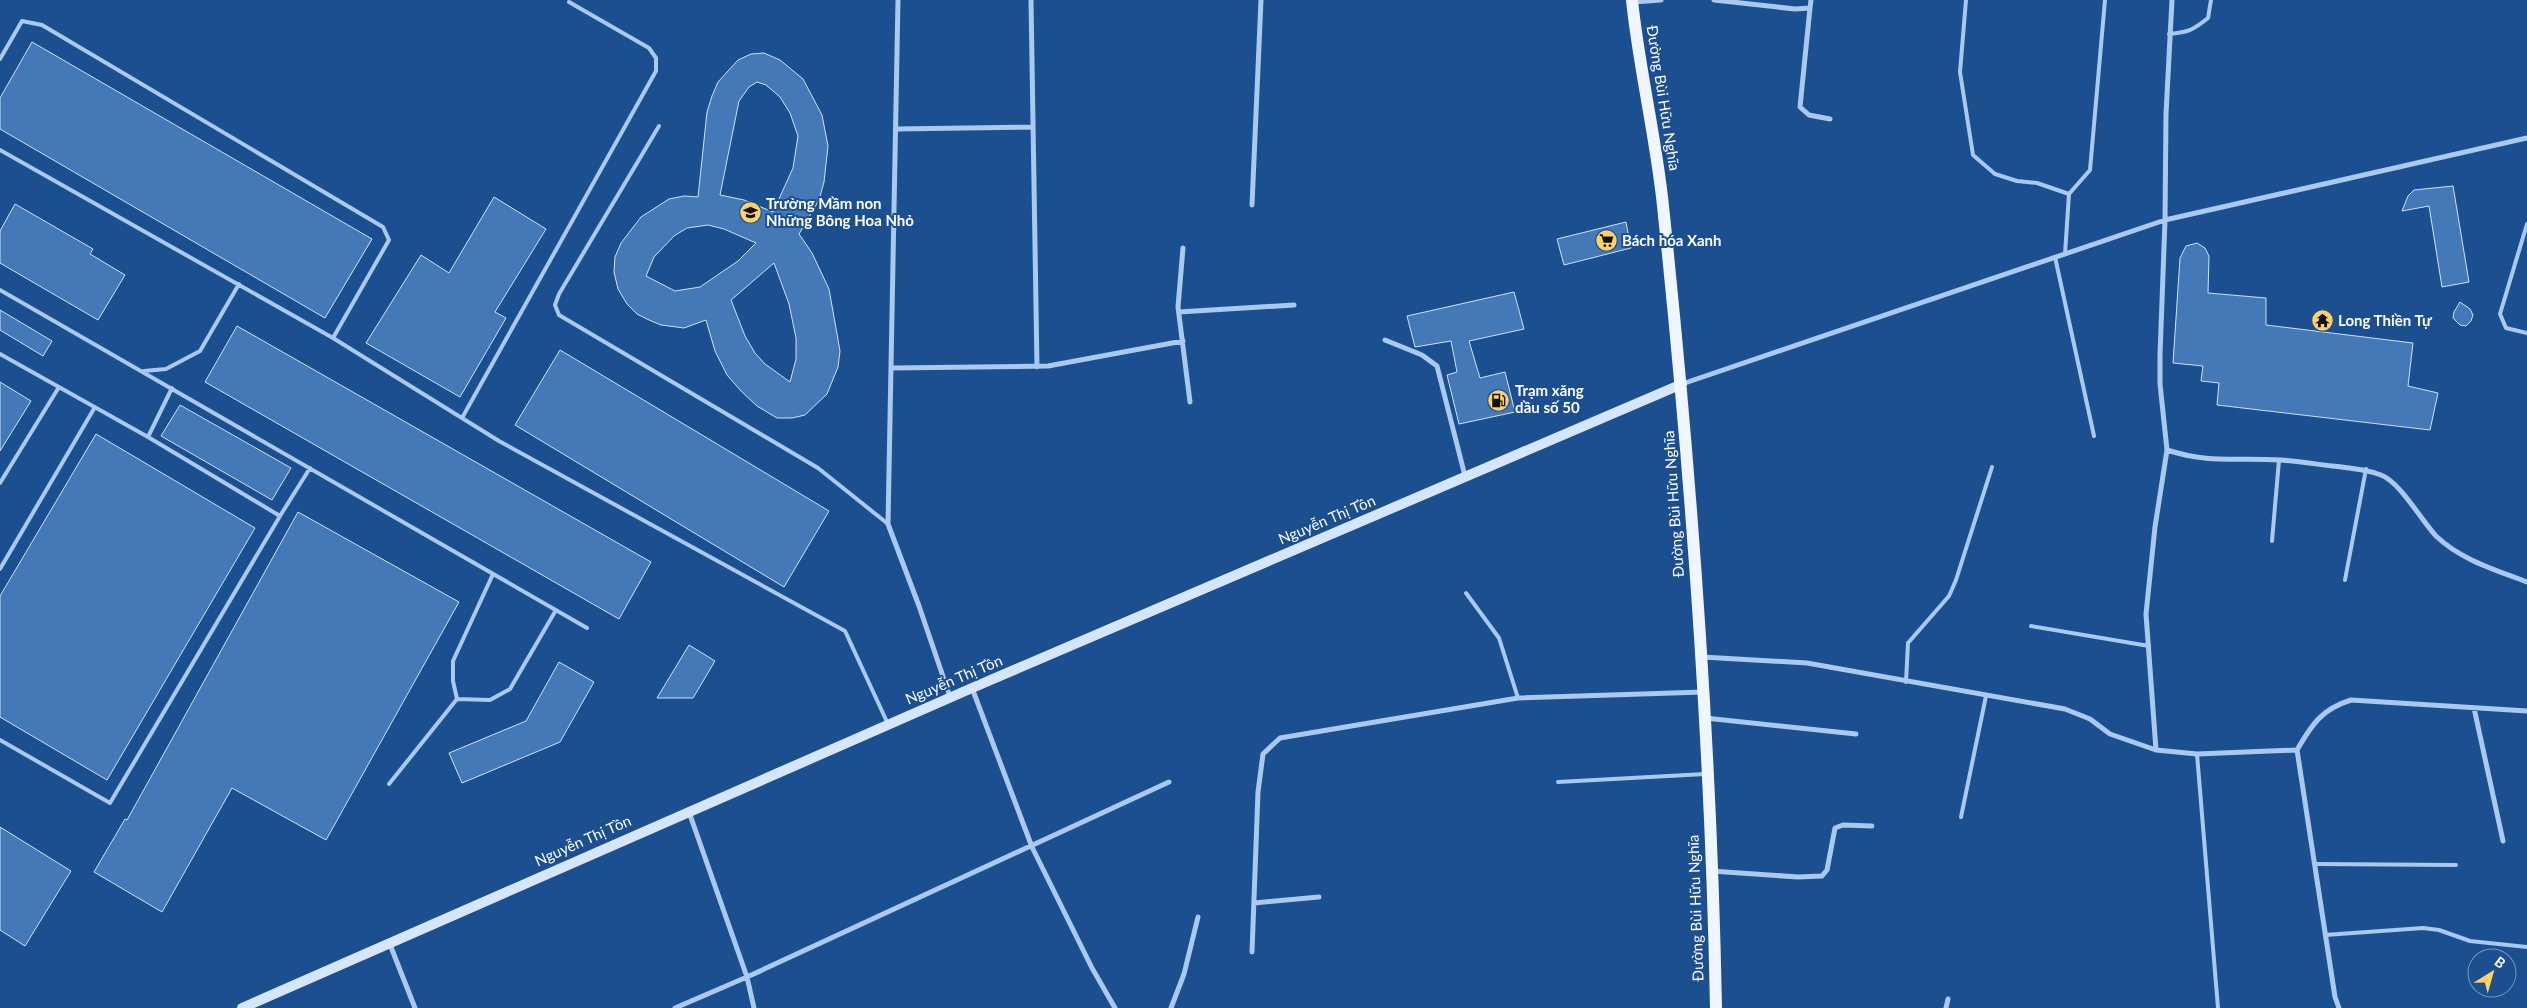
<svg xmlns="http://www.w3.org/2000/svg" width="2527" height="1008" viewBox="0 0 2527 1008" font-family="Lato,sans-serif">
	<rect width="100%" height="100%" fill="#1b4f8f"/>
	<path fill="#4478b7" stroke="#cfe3fa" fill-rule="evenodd" d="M32 42 372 239 325 318 0 129V98Z
		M764 53 780 60 803 79 822 115 828 146 824 182 819 200 799 234 812 253 829 289 840 351 838 367 827 394 805 415 792 418H777L757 406 741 391 727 375 715 351 706 320 684 328 661 325 649 320 637 314 627 304 618 289 614 272 615 257 621 243 641 217 669 199 684 196 698 197 707 112 712 96 718 82 738 60 751 54ZM757 82 766 85 780 97 790 113 798 136 793 168 773 212 744 200 720 195 739 101 749 87ZM708 225 724 229 756 243 738 261 700 287 675 291 646 276 654 257 674 236 687 228ZM774 263 789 304 796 338V359L790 382 765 364 755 353 745 336 731 300Z
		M2453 186 2469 282 2442 287 2429 206 2402 211 2408 196 2414 190Z
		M494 197 546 229 495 312 506 318 460 397 366 343 421 255 449 273Z
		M15 204 93 249 90 254 125 275 98 320 0 263V231Z
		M1626 222 1631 248 1564 265 1557 239Z
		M2197 243 2205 248 2209 256 2208 293 2266 298V325L2413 343 2408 386 2438 393 2430 430 2217 405 2219 383 2201 381 2203 366 2173 363 2180 258 2186 246Z
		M1514 292 1524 329 1469 341 1480 378 1505 372 1515 412 1459 424 1447 375 1457 372 1451 341 1415 347 1407 316Z
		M2460 302 2470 309 2473 315 2471 321 2466 326 2460 325 2453 318 2454 312Z
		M0 310 52 341 43 356 0 330Z
		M237 326 651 562 619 619 205 382Z
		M560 350 829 511 784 587 515 425Z
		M0 382 31 401 0 451Z
		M180 405 291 468 272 500 161 436Z
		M96 434 255 528 107 780 0 717V596Z
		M298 512 459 602 326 840 232 788 162 912 94 872 125 819 127 820Z
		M689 645 715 661 693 698H657Z
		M559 662 594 682 560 742 462 783 449 753 526 721Z
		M0 827 71 871 25 946 0 930Z"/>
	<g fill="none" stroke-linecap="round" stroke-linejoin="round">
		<path stroke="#a9c9ee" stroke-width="4" d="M1966 0 1960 72 1973 155 1995 174 2017 181 2037 183 2069 194 2065 254
			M2169 34C2188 32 2192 31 2208 18L2211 0
			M0 59 22 21 42 25 383 227 389 240 333 338
			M659 126 559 294 555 305 559 315 818 468 888 524
			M0 150 333 338 499 441 845 631 888 724
			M2069 194 2090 170 2105 0
			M2527 224 2500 314 2506 328 2527 333
			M2055 257 2094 436
			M0 290 587 628
			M0 354 148 437 172 388
			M144 371 166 369 200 351 239 284
			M462 418 656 71V58L649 48 569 2
			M0 483 59 387
			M280 516 310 468
			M2272 541 2279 460
			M0 569 95 407
			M493 574 453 661V681L457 699 490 700 510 689 556 610
			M2345 580 2366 469
			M1466 593 1499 638 1518 698
			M2031 626 2149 646
			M1906 682 1908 643 1949 596 1956 580 1992 467
			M0 740 110 803 280 516 148 437
			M2197 754 2218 1008
			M1558 782 1705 774
			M389 784 457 699
			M1961 817 1986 696
			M2315 864 2456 865
			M2325 935 2423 928 2439 930 2470 941 2527 947"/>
		<path stroke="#a9c9ee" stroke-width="5" d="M898 0 888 524 919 606 950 697
			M1031 0 1037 367
			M1714 0 1795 9 1810 8 1811 0
			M2172 0 2166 114 2165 220 2160 355V384L2167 450C2210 464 2237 457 2280 460 2297 461 2315 464 2332 466 2349 468 2365 469 2381 475 2400 482 2421 520 2436 536 2461 560 2496 570 2527 582
			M1633 2 1661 0
			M1810 8 1800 107 1809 115 1830 119
			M896 129 1033 127
			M1252 205 1261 0
			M1183 248 1178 307 1190 402
			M1179 312 1294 305
			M1385 340 1422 355 1437 366 1465 476
			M892 368 1048 366 1183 341
			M1682 384 2165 220 2527 138
			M1702 657 1807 663 2065 709 2090 719 2110 734 2156 750 2197 754 2297 750 2335 997 2339 1008
			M972 688 1032 847 1092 968 1115 1008
			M2474 708 2503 841
			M1705 718 1856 734
			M2156 750 2146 614 2155 527 2167 450
			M2297 750C2312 724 2322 709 2351 700L2527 711
			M689 812 747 977 754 1008
			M1711 871 1798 877 1822 876 1827 870 1835 828 1843 825 1872 826
			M1254 903 1319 897
			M389 942 415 1008
			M1252 952 1258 792 1263 754 1280 738 1518 698 1704 692
			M675 1008 747 977 1169 782
			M1171 1008 1184 974 1198 917
			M1946 1008 1948 999"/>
		<path stroke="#d6e6fa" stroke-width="10" d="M242 1008 972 688 1682 384"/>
		<path stroke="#f0f6ff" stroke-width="12" d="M1632 0C1639 69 1656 137 1663 206 1691 473 1711 740 1716 1008"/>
	</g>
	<defs>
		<symbol id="school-disc" viewBox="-11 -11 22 22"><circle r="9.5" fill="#ffd166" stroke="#1b4f8f"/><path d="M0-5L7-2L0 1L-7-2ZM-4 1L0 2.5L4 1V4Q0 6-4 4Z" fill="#111"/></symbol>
		<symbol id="supermarket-disc" viewBox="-11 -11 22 22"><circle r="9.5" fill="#ffd166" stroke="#1b4f8f"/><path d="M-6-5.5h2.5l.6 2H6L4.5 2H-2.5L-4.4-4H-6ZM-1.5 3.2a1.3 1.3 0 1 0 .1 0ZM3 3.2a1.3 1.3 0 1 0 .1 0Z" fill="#111"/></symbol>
		<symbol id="temple-disc" viewBox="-11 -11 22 22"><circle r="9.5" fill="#ffd166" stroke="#1b4f8f"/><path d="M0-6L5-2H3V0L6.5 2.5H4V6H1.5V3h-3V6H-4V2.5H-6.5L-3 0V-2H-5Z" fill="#111"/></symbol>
		<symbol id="fuel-disc" viewBox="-11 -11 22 22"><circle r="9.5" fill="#ffd166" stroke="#1b4f8f"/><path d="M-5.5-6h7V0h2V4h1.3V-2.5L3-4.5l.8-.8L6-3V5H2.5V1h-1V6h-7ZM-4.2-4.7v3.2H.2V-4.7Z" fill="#111"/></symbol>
	</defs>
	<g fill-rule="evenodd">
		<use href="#school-disc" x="738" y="200" width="25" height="25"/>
		<use href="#supermarket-disc" x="1594" y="228" width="25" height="25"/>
		<use href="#temple-disc" x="2310" y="308" width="25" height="25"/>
		<use href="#fuel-disc" x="1486" y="388" width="25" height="25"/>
	</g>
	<g text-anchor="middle" stroke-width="4" stroke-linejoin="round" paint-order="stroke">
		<g font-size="15" fill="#fff" stroke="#1b4f8f">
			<text transform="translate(1663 98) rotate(81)" y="5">Đường Bùi Hữu Nghĩa</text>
			<text transform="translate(1674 504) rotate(-94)" y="5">Đường Bùi Hữu Nghĩa</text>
			<text transform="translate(1327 520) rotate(-23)" y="5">Nguyễn Thị Tồn</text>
			<text transform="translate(954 680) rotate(-23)" y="5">Nguyễn Thị Tồn</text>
			<text transform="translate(583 841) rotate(-24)" y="5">Nguyễn Thị Tồn</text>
			<text transform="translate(1696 908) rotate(-92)" y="5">Đường Bùi Hữu Nghĩa</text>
		</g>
		<g font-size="15" font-weight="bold" fill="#fff" stroke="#1b4f8f" text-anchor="start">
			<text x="766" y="209">Trường Mầm non<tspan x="766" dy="17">Những Bông Hoa Nhỏ</tspan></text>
			<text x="1622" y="246">Bách hóa Xanh</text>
			<text x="2338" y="326">Long Thiền Tự</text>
			<text x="1515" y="396">Trạm xăng<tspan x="1515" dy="17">dầu số 50</tspan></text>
		</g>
	</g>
	<g transform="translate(2492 973) rotate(37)"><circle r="24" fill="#1b4f8f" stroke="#7695bc"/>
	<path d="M0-4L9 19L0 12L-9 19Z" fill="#ffd166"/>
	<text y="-8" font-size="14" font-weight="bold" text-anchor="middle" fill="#ffffff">B</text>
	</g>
</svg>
